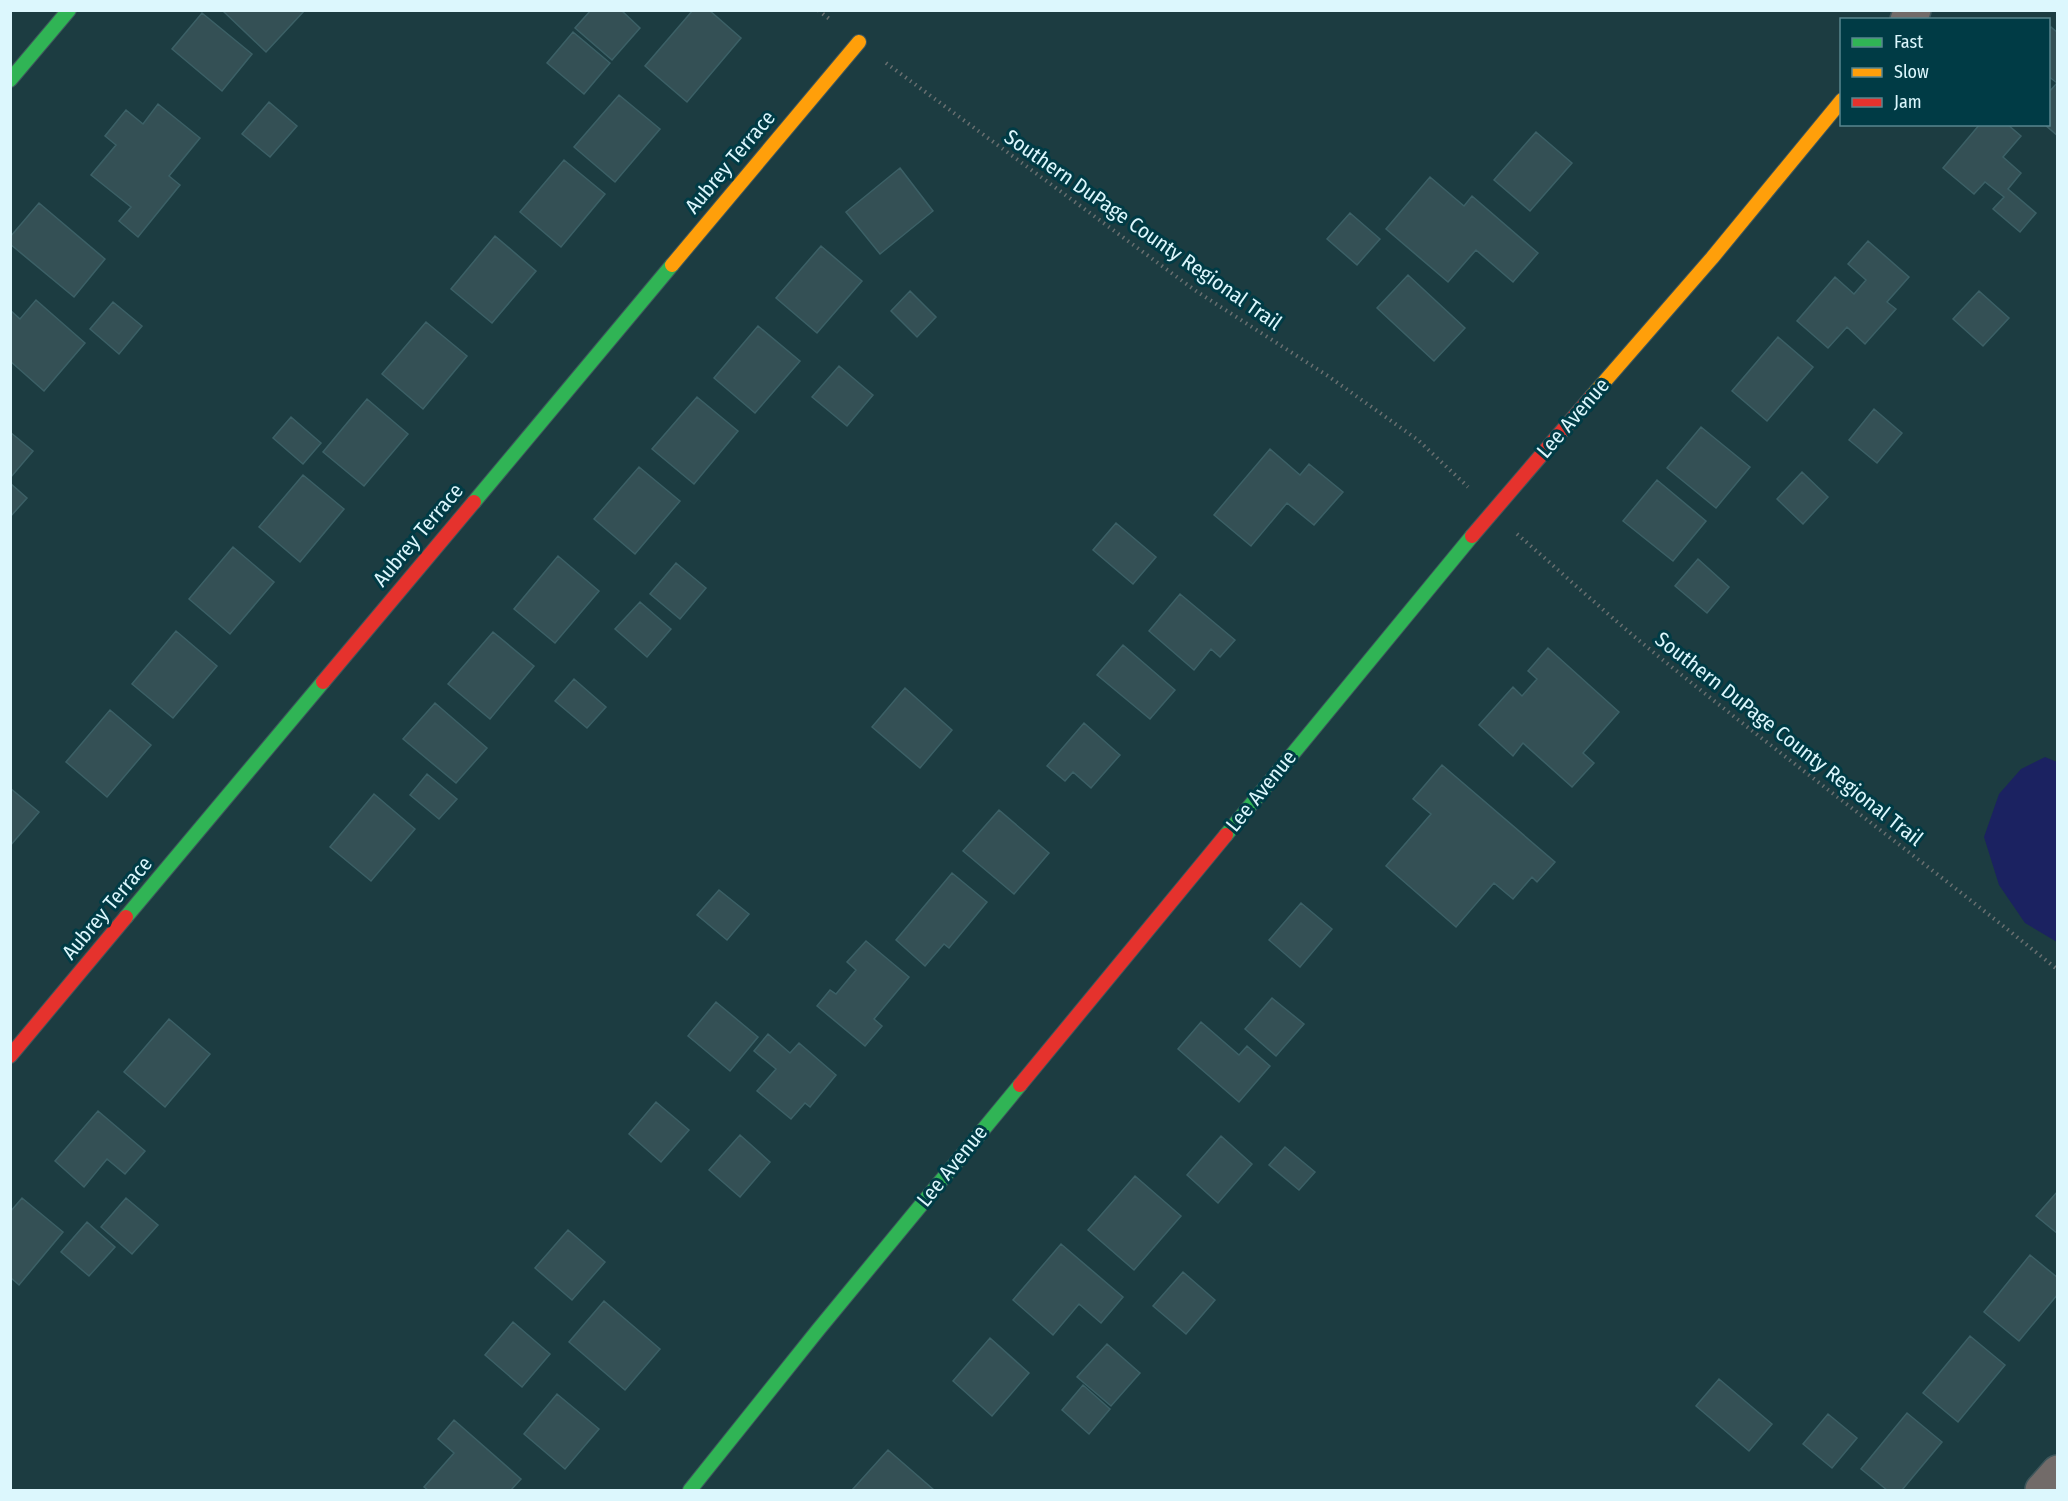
<svg xmlns="http://www.w3.org/2000/svg" width="2068" height="1501" viewBox="0 0 2068 1501" font-family="'Fira Sans Condensed',sans-serif">
	<rect width="100%" height="100%" fill="#1c3c41"/>
	<path fill="#1b2261" d="M2045 757 2057 762V942L2025 923 1999 885 1984 837 1999 794 2021 769Z"/>
	<path fill="#345055" stroke="#3c6066" stroke-width="1.5" d="M222 10H305L266 52Z
		M591 10H621L640 28 612 60 575 28Z
		M693 10H709L741 38 687 102 645 66Z
		M202 13 252 54 222 91 172 49Z
		M2051 27 2058 33V136L2044 124H2048V93L2057 83 2048 76V30Z
		M573 32 610 63 584 94 547 63Z
		M619 95 660 129 615 182 574 147Z
		M269 102 297 126 270 157 242 134Z
		M158 104 200 138 169 176 180 185 138 237 119 221 131 207 91 175 116 145 105 136 126 110 143 124Z
		M1980 124H2007L2021 136 2003 157 2021 173 2008 189 2036 213 2020 232 1993 209 2004 197 1985 182 1974 194 1943 168Z
		M1536 132 1572 163 1530 211 1494 180Z
		M564 160 605 194 561 247 520 212Z
		M900 168 933 211 880 254 846 212Z
		M1430 177 1464 206 1472 196 1538 253 1513 282 1476 250 1448 282 1386 229Z
		M39 203 105 259 74 297 10 244V237Z
		M1350 213 1380 239 1357 265 1327 239Z
		M495 236 536 271 492 323 451 289Z
		M1868 241 1909 277 1887 302 1896 309 1865 344 1847 327 1828 348 1797 321 1835 277 1854 294 1866 280 1848 264Z
		M821 246 862 281 817 333 776 298Z
		M1408 275 1465 328 1434 361 1377 308Z
		M910 291 936 317 917 337 891 311Z
		M1979 291 2009 318 1983 346 1953 319Z
		M36 300 85 343 44 391 10 361V310L20 319Z
		M113 302 142 326 119 354 90 329Z
		M426 322 467 356 423 409 382 374Z
		M758 326 800 361 755 413 714 378Z
		M1778 337 1813 367 1767 421 1732 391Z
		M839 366 873 395 847 426 812 397Z
		M697 397 738 431 694 484 652 449Z
		M367 399 408 434 364 486 323 452Z
		M1874 409 1902 433 1877 463 1849 440Z
		M291 417 321 443 303 464 273 438Z
		M1701 427 1750 467 1716 508 1667 468Z
		M10 432 33 451 11 477 10 476Z
		M1270 449 1300 475 1309 464 1343 492 1314 525 1287 503 1251 546 1214 515Z
		M639 467 680 501 635 554 594 519Z
		M1802 472 1828 497 1803 524 1777 499Z
		M303 475 344 509 300 562 259 527Z
		M1657 480 1706 521 1673 561 1623 521Z
		M10 483 27 498 10 517Z
		M1116 523 1156 557 1133 584 1093 550Z
		M233 547 274 582 230 634 189 599Z
		M558 556 599 591 555 643 514 609Z
		M1698 559 1729 587 1707 613 1675 586Z
		M676 563 706 588 680 619 650 594Z
		M1180 594 1235 640 1220 657 1211 649 1194 670 1149 631Z
		M640 602 671 629 647 657 615 629Z
		M176 631 217 666 173 718 132 684Z
		M493 632 534 666 490 719 448 684Z
		M1123 645 1175 690 1150 719 1097 675Z
		M1548 648 1619 712 1583 753 1594 763 1572 787 1523 743 1513 756 1479 725 1513 687 1522 696 1537 679 1528 671Z
		M574 679 606 707 587 728 555 701Z
		M905 688 952 730 920 768 872 727Z
		M435 703 487 748 456 783 403 739Z
		M110 710 151 745 107 797 66 762Z
		M1084 723 1120 755 1091 788 1073 772 1065 781 1047 766Z
		M1442 765 1555 862 1537 882 1532 877 1513 899 1494 883 1456 927 1386 866 1431 814 1413 799Z
		M427 774 457 799 439 819 410 795Z
		M10 788 39 812 10 846Z
		M374 794 415 829 371 881 330 847Z
		M999 810 1049 853 1014 894 963 851Z
		M952 873 987 902 949 948 944 944 925 966 896 940Z
		M719 890 749 914 727 940 697 915Z
		M1301 903 1332 929 1300 967 1269 940Z
		M866 941 909 977 874 1019 882 1026 865 1046 817 1006 830 990 836 994 856 970 847 962Z
		M1272 998 1304 1024 1276 1056 1245 1029Z
		M716 1002 758 1037 730 1071 688 1036Z
		M169 1019 210 1054 165 1107 124 1072Z
		M1201 1022 1239 1055 1247 1046 1270 1066 1239 1102 1178 1049Z
		M768 1034 790 1053 799 1043 836 1075 810 1107 805 1103 791 1119 757 1091 776 1069 754 1051Z
		M656 1102 689 1130 661 1162 629 1134Z
		M98 1111 145 1151 125 1174 107 1159 84 1187 55 1161Z
		M740 1135 770 1162 740 1197 709 1170Z
		M1221 1136 1252 1164 1218 1203 1187 1175Z
		M1285 1147 1315 1172 1299 1190 1269 1165Z
		M1135 1176 1181 1216 1134 1270 1088 1230Z
		M2058 1191V1234L2036 1216Z
		M22 1198 63 1232 19 1285 10 1277V1212Z
		M126 1198 158 1225 132 1254 101 1227Z
		M87 1222 115 1247 89 1276 61 1252Z
		M568 1230 605 1262 572 1300 535 1268Z
		M1061 1244 1123 1297 1101 1323 1079 1304 1053 1335 1013 1300Z
		M2030 1255 2058 1278V1294L2019 1341 1984 1312Z
		M1183 1272 1215 1300 1186 1334 1153 1306Z
		M604 1301 660 1349 625 1390 569 1342Z
		M513 1322 550 1354 522 1387 485 1355Z
		M1970 1336 2005 1365 1958 1422 1923 1393Z
		M990 1338 1029 1373 992 1416 953 1381Z
		M1107 1344 1140 1373 1111 1406 1077 1377Z
		M1719 1379 1772 1424 1749 1451 1696 1406Z
		M1083 1385 1110 1409 1089 1434 1062 1410Z
		M557 1394 599 1429 565 1469 524 1434Z
		M1907 1413 1942 1442 1902 1490H1887L1861 1469Z
		M1828 1414 1857 1438 1832 1468 1803 1444Z
		M454 1420 521 1479 511 1490H428L424 1487 454 1453 438 1439Z
		M888 1450 934 1490H852Z"/>
	<g fill="none" stroke-linecap="round" stroke-linejoin="round">
		<defs>
			<path id="street" d="M1907 20 1914 10
				M2042 1490 2058 1472"/>
			<path id="fast" d="M10 80 69 10
				M474 502 672 265
				M1226 835 1472 536
				M126 917 323 682
				M690 1490 818 1330 1020 1085"/>
			<path id="slow" d="M672 265 859 42
				M1592 396 1712 258 1842 100"/>
			<path id="jam" d="M1472 536 1592 396
				M323 682 474 502
				M10 1056 126 917
				M1020 1085 1226 835"/>
		</defs>
		<use href="#street" stroke="#3e575c" stroke-width="36"/>
		<use href="#fast" stroke="#3e575c" stroke-width="16"/>
		<use href="#slow" stroke="#3e575c" stroke-width="16"/>
		<use href="#jam" stroke="#3e575c" stroke-width="16"/>
		<path stroke="#686f70" stroke-width="4" stroke-dasharray="1.5 4.5" stroke-linecap="butt" d="M818 10 832 21
			M886 63 1196 291 1328 376 1418 440 1468 487
			M1517 534C1567 577 1616 623 1668 664 1797 768 1930 866 2058 970"/>
		<use href="#street" stroke="#726b69" stroke-width="33"/>
		<use href="#fast" stroke="#30b455" stroke-width="14"/>
		<use href="#slow" stroke="#ff9f0a" stroke-width="14"/>
		<use href="#jam" stroke="#e5322d" stroke-width="14"/>
	</g>
	<g text-anchor="middle" stroke-width="6" stroke-linejoin="round" paint-order="stroke">
		<g font-size="21" fill="#dcf7fd" stroke="#003b45">
			<text transform="translate(730 162) rotate(-50)" y="7">Aubrey Terrace</text>
			<text transform="translate(1143 230) rotate(35)" y="7">Southern DuPage County Regional Trail</text>
			<text transform="translate(1573 418) rotate(-49)" y="7">Lee Avenue</text>
			<text transform="translate(418 535) rotate(-50)" y="7">Aubrey Terrace</text>
			<text transform="translate(1789 739) rotate(38)" y="7">Southern DuPage County Regional Trail</text>
			<text transform="translate(1261 791) rotate(-51)" y="7">Lee Avenue</text>
			<text transform="translate(107 908) rotate(-50)" y="7">Aubrey Terrace</text>
			<text transform="translate(952 1166) rotate(-51)" y="7">Lee Avenue</text>
		</g>
	</g>
	<rect width="2068" height="1501" fill="none" stroke="#dcf7fd" stroke-width="24"/>
	<rect x="1840" y="18" width="210" height="108" fill="#003b45" stroke="#58868f" stroke-width="1.5"/>
	<rect x="1852" y="38" width="30" height="9" fill="#30b455" stroke="#58868f" stroke-width="1.5"/>
	<text x="1894" y="48" font-size="18" fill="#dcf7fd">Fast</text>
	<rect x="1852" y="68" width="30" height="9" fill="#ff9f0a" stroke="#58868f" stroke-width="1.5"/>
	<text x="1894" y="78" font-size="18" fill="#dcf7fd">Slow</text>
	<rect x="1852" y="98" width="30" height="9" fill="#e5322d" stroke="#58868f" stroke-width="1.5"/>
	<text x="1894" y="108" font-size="18" fill="#dcf7fd">Jam</text>
</svg>
